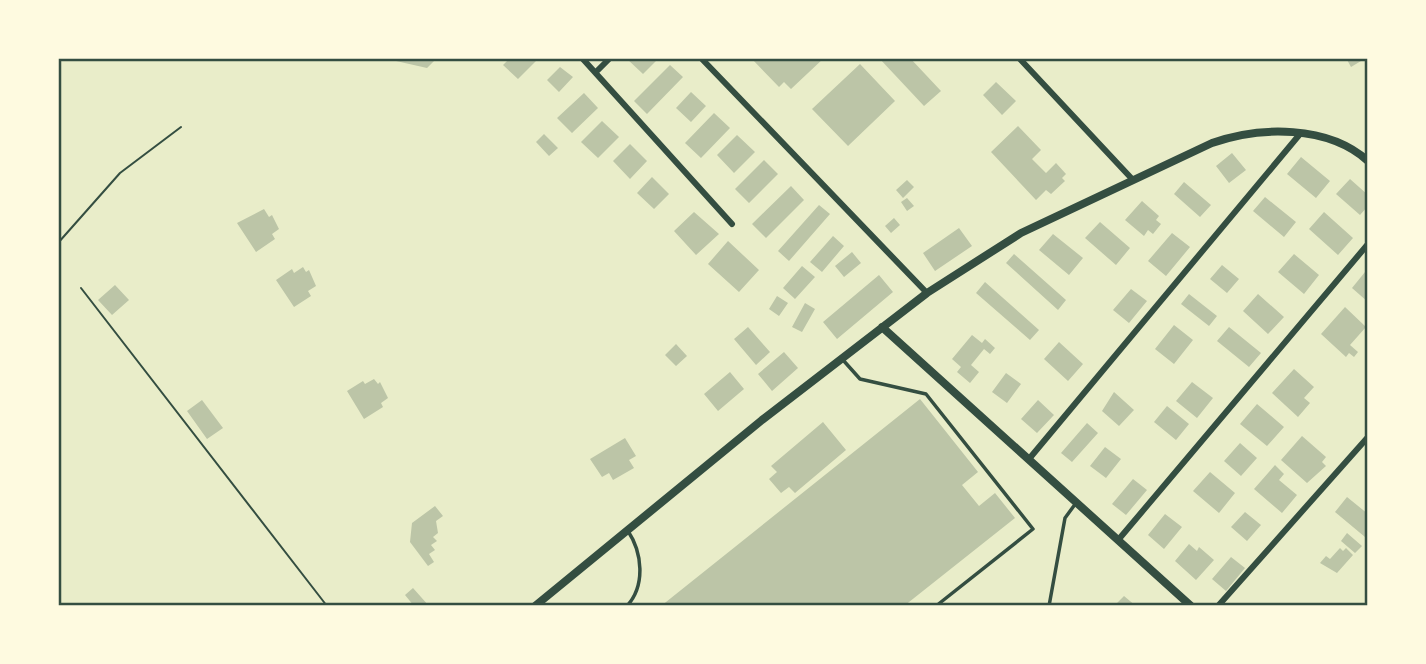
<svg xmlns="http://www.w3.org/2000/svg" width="1426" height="664" viewBox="0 0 1426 664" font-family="Lato,sans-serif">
	<rect width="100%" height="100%" fill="#e9edc9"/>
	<path fill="#bcc5a7" d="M399 58H437L427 68 396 61Z
		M510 58H539L518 79 503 65Z
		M626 58H659L643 74Z
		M751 58H824L791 89 784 82 779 87Z
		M879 58H910L941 91 924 106Z
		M1346 58H1366L1351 67Z
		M860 64 895 101 848 146 812 109Z
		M670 65 683 77 647 114 634 101Z
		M560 67 573 77 559 92 547 80Z
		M996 82 1016 101 1002 115 983 95Z
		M691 92 706 106 691 122 676 108Z
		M584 93 598 108 572 133 557 118Z
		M714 113 730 128 701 158 685 143Z
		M602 121 619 137 598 158 581 142Z
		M1018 126 1041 150 1032 159 1046 173 1056 163 1066 174 1062 178 1065 181 1051 194 1046 190 1036 200 991 152Z
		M544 134 558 148 549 156 536 142Z
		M737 135 755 152 734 173 717 155Z
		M630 144 647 161 630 179 613 161Z
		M1232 153 1246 170 1229 183 1216 166Z
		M1301 157 1330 181 1316 198 1287 174Z
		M764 160 778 174 749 203 735 189Z
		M652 177 669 194 654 209 637 193Z
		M1350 179 1368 195V206L1360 215 1336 194Z
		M907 180 914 187 903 198 896 190Z
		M1184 182 1211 205 1200 217 1174 194Z
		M791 186 804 200 766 238 752 224Z
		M1265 197 1296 222 1284 237 1253 211Z
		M907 198 914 206 907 211 901 202Z
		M1142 201 1159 216 1156 220 1161 224 1153 234 1148 230 1144 236 1125 220Z
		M819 205 830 214 789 261 778 251Z
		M264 209 269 217 272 215 279 229 272 234 275 239 256 252 237 223Z
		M694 212 719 234 696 255 674 231Z
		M1324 212 1353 238 1338 255 1309 229Z
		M894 218 900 225 891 233 885 226Z
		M1100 222 1130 248 1116 265 1085 238Z
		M959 228 972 246 935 271 923 253Z
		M1172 233 1190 247 1166 276 1148 261Z
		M1053 234 1083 258 1069 275 1039 250Z
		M833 236 844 246 822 272 810 262Z
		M728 241 759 270 739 292 708 264Z
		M852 252 861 263 844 277 835 266Z
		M1014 254 1066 300 1058 310 1006 263Z
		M1294 254 1319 275 1304 294 1278 272Z
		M1222 265 1239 279 1227 293 1210 279Z
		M802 266 815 277 795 299 783 288Z
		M303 267 306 272 309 270 316 286 308 291 311 296 294 307 276 280 292 269 294 273Z
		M1365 272 1368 275V302L1352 288Z
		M879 275 893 292 837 339 823 322Z
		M985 282 1039 330 1030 340 976 293Z
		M115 285 129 300 112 315 98 300Z
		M1131 289 1147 301 1129 323 1113 310Z
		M1189 294 1217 316 1209 326 1181 304Z
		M1258 294 1284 317 1268 334 1243 311Z
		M777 296 788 303 779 316 769 309Z
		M805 303 815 309 802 332 792 327Z
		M1345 307 1366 327 1350 345 1358 352 1354 357 1349 353 1346 357 1321 334Z
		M1174 325 1193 340 1174 364 1155 349Z
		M748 327 770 352 756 365 734 339Z
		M1229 327 1261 353 1249 367 1217 341Z
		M972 335 982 343 985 339 995 348 990 354 984 349 971 365 979 372 970 383 957 372 961 367 952 359Z
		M1059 342 1083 364 1068 381 1044 359Z
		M676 344 687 356 676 366 665 355Z
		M784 352 798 368 772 391 758 374Z
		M1294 369 1314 387 1304 398 1310 403 1298 417 1272 393Z
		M730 372 744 389 718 411 704 394Z
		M1006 373 1021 384 1007 403 992 392Z
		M374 379 378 384 380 382 388 398 381 403 383 407 364 419 347 391 363 381 365 384Z
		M1192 382 1213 398 1197 418 1176 401Z
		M1114 392 1134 410 1119 426 1102 411Z
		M920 399 978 472 962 485 979 506 995 493 1015 518 904 606H661Z
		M202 400 223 428 207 439 187 411Z
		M1038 400 1054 415 1037 433 1021 419Z
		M1257 404 1284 427 1267 446 1240 424Z
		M1167 406 1189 424 1176 440 1154 422Z
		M823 422 846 450 795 493 789 487 781 493 769 479 777 472 771 466Z
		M1087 423 1098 433 1072 462 1061 453Z
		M1302 436 1326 457 1322 462 1326 466 1307 483 1281 460Z
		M625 438 636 456 629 460 634 468 613 480 609 473 602 477 590 459Z
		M1240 443 1257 458 1241 476 1224 461Z
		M1105 447 1121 459 1106 478 1090 466Z
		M1275 465 1284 474 1279 480 1297 495 1282 513 1254 489Z
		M1210 472 1235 493 1219 513 1193 491Z
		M1133 479 1147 490 1126 515 1112 504Z
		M1347 497 1368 514V533L1365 537 1335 512Z
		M435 506 443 516 436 521 438 533 433 537 437 541 431 545 435 550 429 554 434 562 428 566 410 542 412 523Z
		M1245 512 1261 525 1247 541 1231 527Z
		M1165 514 1182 527 1164 549 1148 535Z
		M1347 533 1362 546 1355 553 1341 541Z
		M1189 544 1197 551 1199 547 1214 560 1196 580 1175 561Z
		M1340 548 1343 551 1346 548 1353 555 1337 573 1320 563 1326 556 1330 559Z
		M1231 557 1245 568 1226 591 1212 579Z
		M413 588 429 606H414L405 595Z
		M1124 596 1136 606H1114Z"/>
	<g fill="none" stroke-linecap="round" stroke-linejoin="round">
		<path stroke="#344e41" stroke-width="2" d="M58 243 120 173 181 127
			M81 288 327 606"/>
		<path stroke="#344e41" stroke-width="3.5" d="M843 360 860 379 926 394 1033 529 936 606
			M627 606C646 585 642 552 628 531
			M1049 606 1065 518 1076 503"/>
		<path stroke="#344e41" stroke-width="6" d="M582 58 732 224
			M701 58 927 293
			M1019 58 1133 180
			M596 72 610 58
			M1029 459 1300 134
			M1119 539 1368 244
			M1218 606 1368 437"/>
		<path stroke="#344e41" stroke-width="8" d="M882 327 1191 606
			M535 606 762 420 927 293 1021 233 1212 143C1260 126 1328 125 1368 161"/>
	</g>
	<rect width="1426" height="664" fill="none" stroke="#fefae0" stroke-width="119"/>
	<rect x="60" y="60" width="1306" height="544" fill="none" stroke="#344e41" stroke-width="2.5"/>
</svg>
